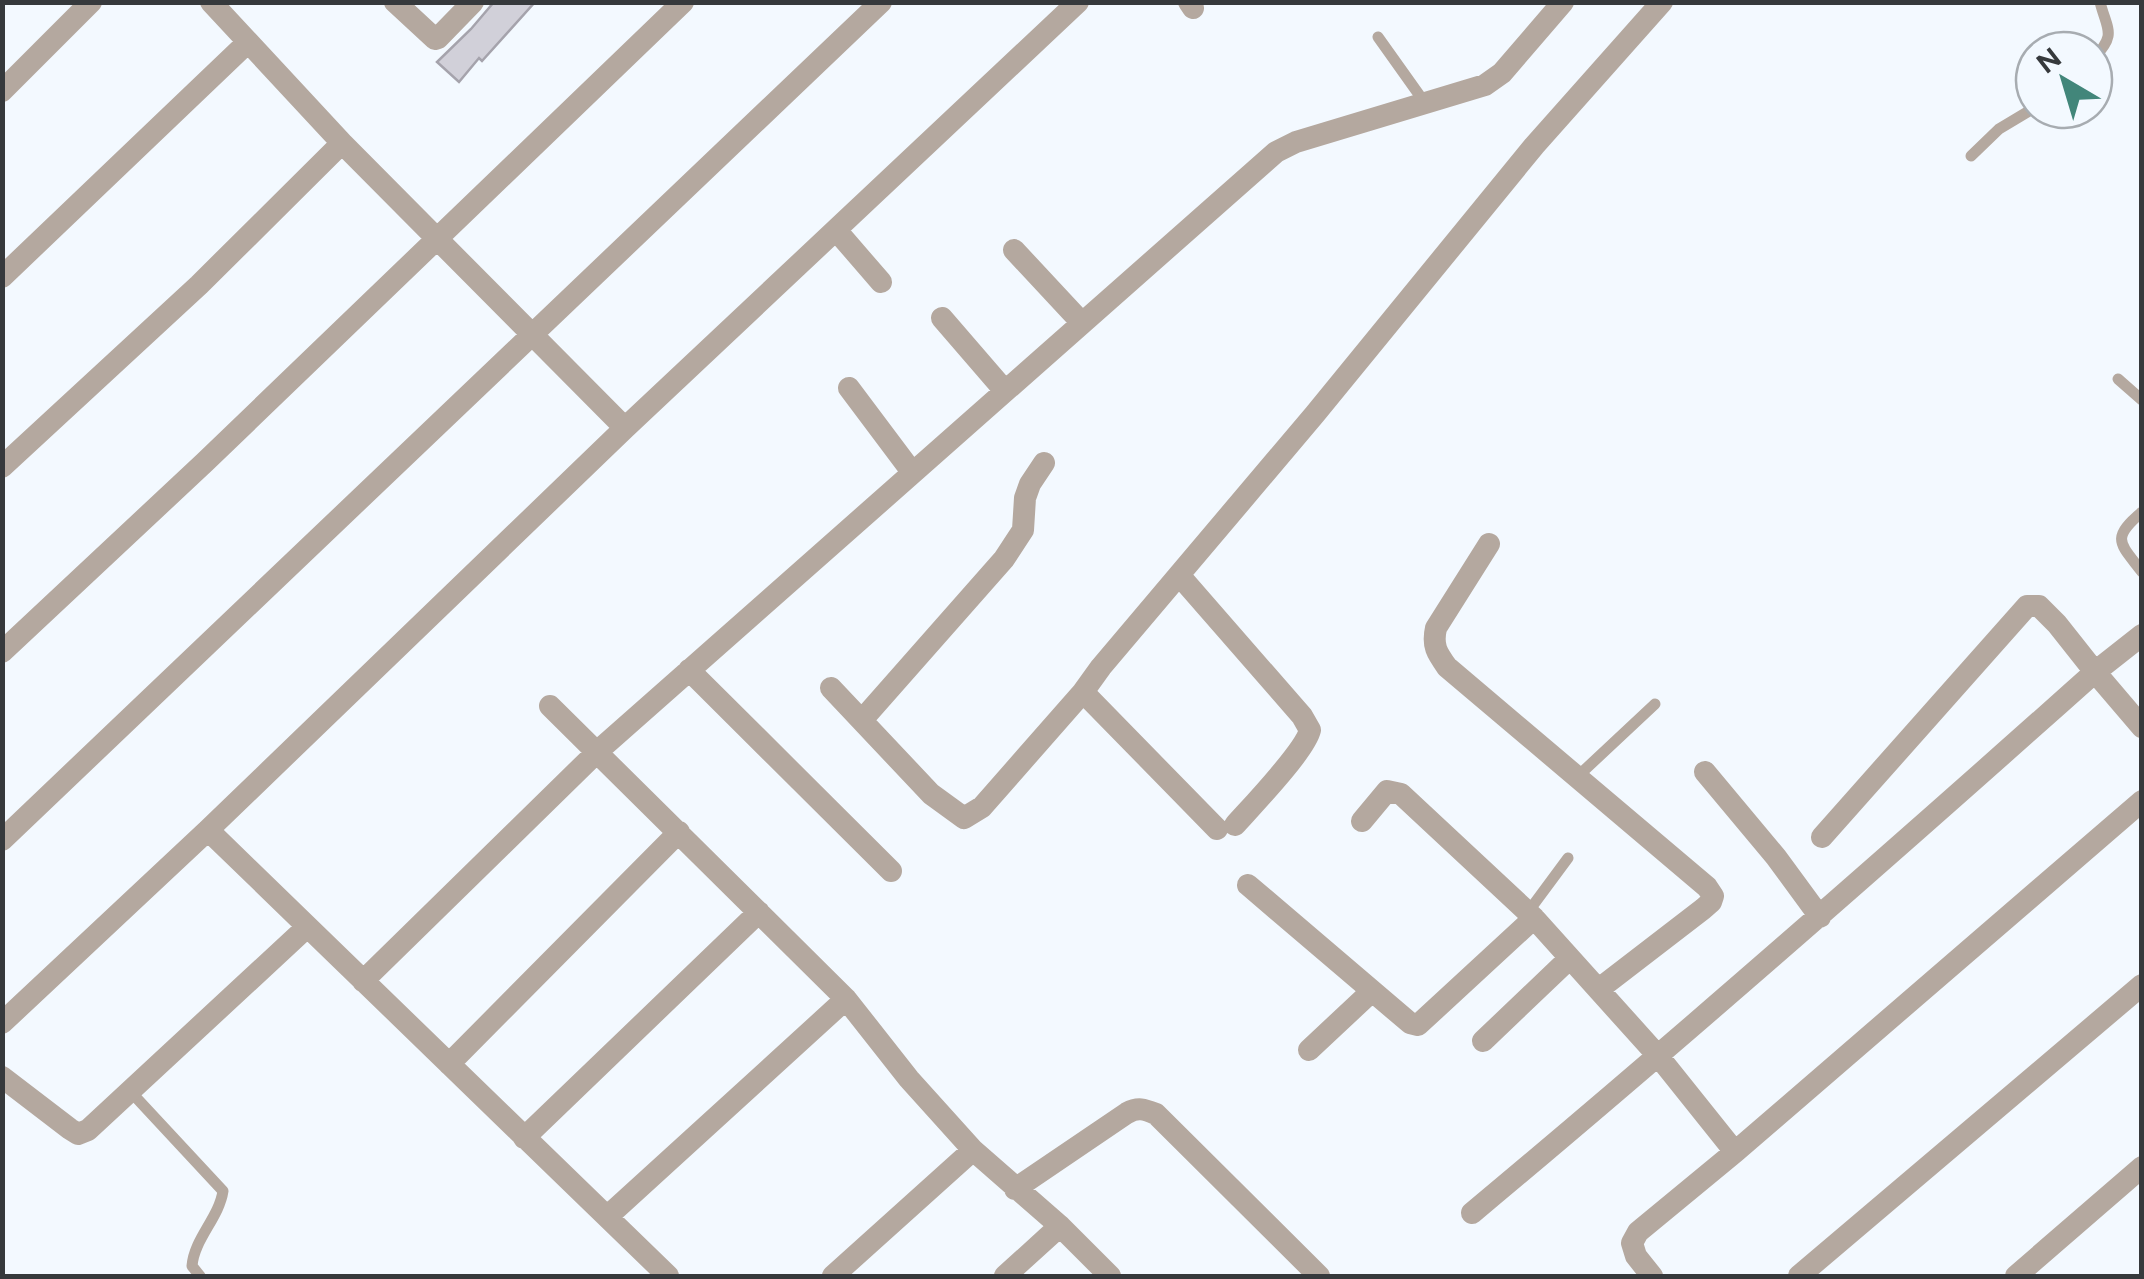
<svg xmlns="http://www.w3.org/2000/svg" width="2144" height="1279" viewBox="0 0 2144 1279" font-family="Figtree,sans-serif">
	<rect width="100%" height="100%" fill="#f3f9ff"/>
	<path fill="#d1d0d9" stroke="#a5a3ac" stroke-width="2.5" d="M494 2H535L482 61 479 58 459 82 437 62 471 29Z"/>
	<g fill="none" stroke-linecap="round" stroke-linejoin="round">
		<path stroke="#b4a89f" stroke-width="11" d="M1378 37 1425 103
			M2094 58C2117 34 2107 30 2100 2
			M1971 156 1999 129 2034 108
			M2118 379 2142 400
			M2142 512C2110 539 2120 543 2142 572
			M1577 777 1655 704
			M1528 912 1568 858
			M130 1091 223 1191C219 1218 194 1239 192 1266L200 1276"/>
		<path stroke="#b4a89f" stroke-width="22" d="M211 2 342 143 625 428
			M395 2 435 39 438 38 473 2
			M1189 2 1193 8
			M2 91 91 2
			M836 230 881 282
			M1014 250 1082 323
			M2 277 247 43
			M942 318 1005 391
			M849 388 912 472
			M2 467 199 285 342 143
			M1489 544 1436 628C1432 646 1437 653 1447 667L1707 887 1713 896 1711 902 1703 909 1599 989
			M1179 575 1302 716 1310 730C1305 751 1252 806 1235 825
			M2 652 205 462 683 2
			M689 670 891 871
			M831 688 931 794 964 818 982 807 1083 692
			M550 706 846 999 909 1079 973 1150 1060 1226 1110 1276
			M862 720 1004 559 1023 530 1025 498 1030 484 1044 463
			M1705 772 1776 857 1820 917
			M1362 821 1387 791 1401 794 1534 918 1659 1057 1735 1152
			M1217 829 1083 692 1101 667 1315 414 1534 146 1662 2
			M208 830 668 1276
			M1822 837 2027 606H2039L2057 624 2095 672 2142 635
			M2 840 881 2
			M1248 885 1410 1023 1418 1025 1534 918
			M363 981 598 751 1276 152 1296 142 1485 85 1502 73 1563 2
			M2 1023 208 830 625 428 1078 2
			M1483 1041 1570 958
			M1309 1050 1372 991
			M449 1064 679 832
			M2 1077 70 1129 78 1134 88 1130 307 927
			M524 1138 759 912
			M1015 1189 1127 1113C1138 1107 1144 1109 1156 1114L1319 1276
			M1472 1213C1683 1037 1890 855 2095 672L2142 727
			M608 1216 846 999
			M833 1276 973 1150
			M1005 1276 1060 1226
			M1652 1276 1636 1256 1632 1243 1638 1232 1735 1152 2142 801
			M1799 1276 2142 985
			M2016 1276 2142 1167"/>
	</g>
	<rect width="2144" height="1279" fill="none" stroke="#36393c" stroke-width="10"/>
	<g transform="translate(2064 80) rotate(322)"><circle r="48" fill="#f3f9ff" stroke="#a7acb1" stroke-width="2.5"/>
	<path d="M0-8L18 38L0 25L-18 38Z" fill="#42867a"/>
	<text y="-15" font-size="28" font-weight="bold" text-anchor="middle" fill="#36393c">N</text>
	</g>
</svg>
